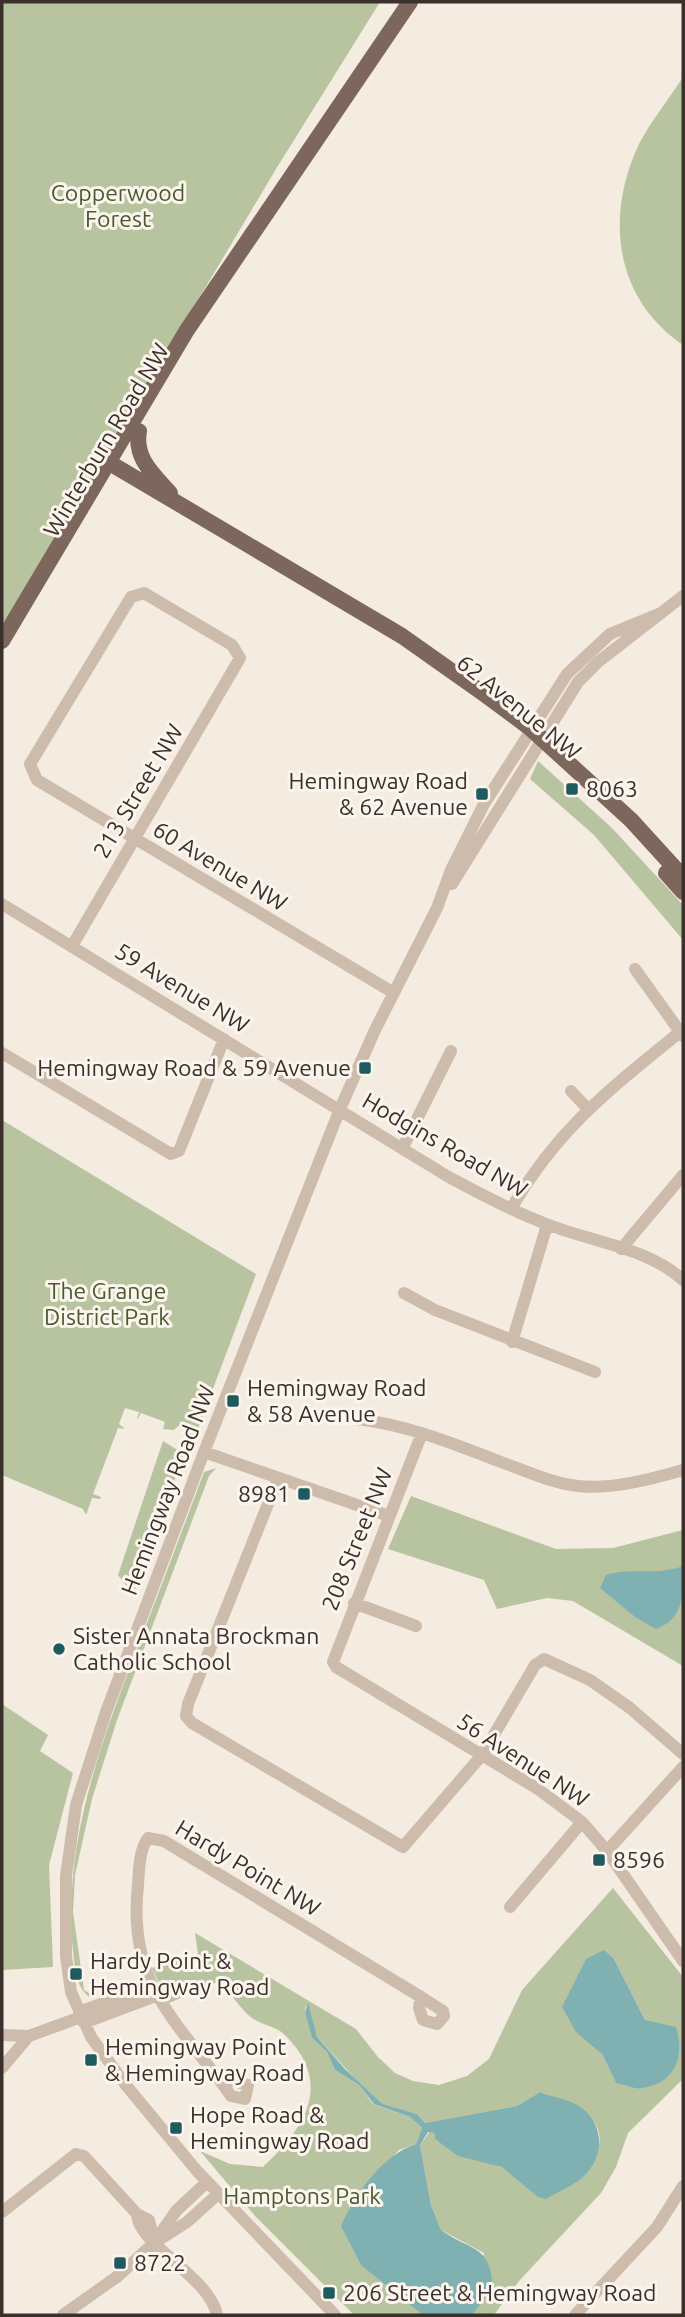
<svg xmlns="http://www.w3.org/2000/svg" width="685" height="2317" viewBox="0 0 685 2317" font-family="Ubuntu,sans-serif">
	<rect width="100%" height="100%" fill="#f4ebe1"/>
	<path fill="#b8c4a0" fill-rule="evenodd" d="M2 2H380L276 169 2 629Z
		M683 77V345C614 298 605 216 639 144 651 121 669 99 683 77Z
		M538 761 612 828 683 905V940L594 835 530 779Z
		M2 1120 256 1274 196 1434 192 1437 187 1435V1430L178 1426 174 1430 163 1429 165 1422 141 1413 137 1420 139 1412 125 1408 119 1424 125 1429 118 1428 93 1494 101 1497 100 1499 92 1498 86 1515 83 1509 2 1475Z
		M163 1441 184 1454 133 1594 118 1575Z
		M216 1468 209 1476 117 1720 92 1799 75 1875 73 1912 84 1990 95 1997 91 1998C76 1989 75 1968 73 1951 62 1843 102 1740 140 1641 162 1585 183 1528 204 1472Z
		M411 1496 556 1549 613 1548 683 1530V1666L573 1601 547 1598 497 1609 484 1580 388 1549Z
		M2 1704 48 1735 40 1751 73 1773 49 1865 53 1967 2 1970Z
		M613 1888 683 1977V2079L628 2133 616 2167 601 2193 519 2281 494 2315H472L475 2310 484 2253 441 2230 431 2205 420 2145 431 2130 488 2162 502 2167 515 2177H582C622 2127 588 2108 540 2092L517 2106 425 2123 417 2114 382 2105 370 2095 317 2037 306 2005 305 2013 312 2038 327 2052 335 2070 359 2085 373 2104 410 2117 422 2128 416 2144 399 2150 349 2206 423 2315H354L255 2216 200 2151 230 2164 263 2167C304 2129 334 2085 286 2036 276 2026 263 2026 252 2018 240 2009 230 1992 220 1981L169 2003 152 1968 198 1954 195 1933 356 2029 378 2057 395 2073 413 2081 439 2085 467 2076 489 2059 522 1990ZM614 1959 645 2020 616 2083 602 2054Z"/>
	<path fill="#7fb0b2" d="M683 1566C683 1594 685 1618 656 1629L635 1617 600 1588 606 1575C632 1567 657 1576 683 1566Z
		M604 1950 614 1959 645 2020 676 2027C685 2056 676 2082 643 2088 636 2090 624 2084 616 2083L602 2054 576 2032 562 2007 586 1959Z
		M308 2003 317 2037 345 2069 382 2104 417 2114 425 2123 517 2106 540 2092C550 2096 561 2098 571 2102 604 2116 608 2154 583 2177 573 2186 557 2192 546 2199L538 2197 502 2167 458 2156 435 2139V2133L428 2132 420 2145 431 2205 441 2230C472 2252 490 2244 493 2287L472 2315H423L361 2265 341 2226C355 2194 382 2155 416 2144L422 2128 410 2117 374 2104 359 2085 335 2070 327 2052 312 2038 305 2013Z"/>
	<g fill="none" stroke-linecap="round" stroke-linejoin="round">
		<path stroke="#cdbbac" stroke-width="12" d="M452 884 578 682 598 662 683 596
			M2 904 447 1176C480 1194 514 1212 549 1225 593 1242 648 1248 683 1280
			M72 946 240 658 232 645 144 593 131 597 30 764 37 780 394 993
			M635 969 683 1036
			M2 1053 171 1154 179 1151 224 1039
			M571 1091 587 1108
			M403 1147 451 1051
			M511 1209C557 1129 610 1089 680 1032
			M621 1249 683 1175
			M404 1293 435 1310 595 1372
			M512 1342 547 1225
			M357 1419C408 1425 454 1444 501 1462 526 1471 551 1483 578 1486 610 1490 652 1479 683 1470
			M422 1433 333 1662 336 1667 538 1789 582 1822 607 1851 683 1961
			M204 1452 389 1516
			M278 1479 188 1704 186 1716 192 1723 403 1847 482 1755 535 1665 544 1659 590 1680 630 1708 683 1754
			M354 1603 416 1626
			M607 1851 683 1767
			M510 1907 582 1822
			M79 2012 151 1986
			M84 2023 156 1996
			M2 2035 29 2036 81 2017
			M2 2068 29 2036
			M216 2076 248 2085 245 2099 231 2096C178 2021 127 1986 138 1885 139 1871 139 1850 148 1838L164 1841 421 1997 419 2008 423 2020 437 2024 444 2016 443 2011 421 1997
			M2 2212 76 2154 84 2156 137 2214 149 2220 154 2243
			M137 2214C137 2244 210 2277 217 2315
			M158 2237 176 2211 207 2182
			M63 2315 118 2276 154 2243 187 2222 218 2194
			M335 2315 197 2171 125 2084 91 2037 71 1992 66 1956V1876L76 1805 106 1712 204 1452 340 1109 375 1030 437 908 451 870 484 804 567 674 610 634 661 613
			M575 2315 657 2227 683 2186"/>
		<path stroke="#7d675c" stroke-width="16" d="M139 431C134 458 153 474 170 493
			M103 459 402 636 487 696 530 728 631 820 683 877
			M2 641 187 330 410 2
			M666 873 683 892"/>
	</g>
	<g fill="#1f5a5e" stroke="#fbf5ee" stroke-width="2.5">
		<rect x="565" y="782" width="14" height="14" rx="3.5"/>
		<rect x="475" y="787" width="14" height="14" rx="3.5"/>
		<rect x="358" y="1061" width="14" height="14" rx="3.5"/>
		<rect x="226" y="1394" width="14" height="14" rx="3.5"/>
		<rect x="297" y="1487" width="14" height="14" rx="3.5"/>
		<circle cx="59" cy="1649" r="7"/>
		<rect x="592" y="1853" width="14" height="14" rx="3.5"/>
		<rect x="69" y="1967" width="14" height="14" rx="3.5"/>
		<rect x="84" y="2053" width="14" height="14" rx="3.5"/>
		<rect x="169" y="2121" width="14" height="14" rx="3.5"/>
		<rect x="113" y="2256" width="14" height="14" rx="3.5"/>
		<rect x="322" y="2286" width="14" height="14" rx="3.5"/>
	</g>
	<g text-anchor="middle" stroke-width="6" stroke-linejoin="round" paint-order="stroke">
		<g font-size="23" fill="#4a5a2e" stroke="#fbf5ee">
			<text x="118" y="201">Copperwood<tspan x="118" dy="26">Forest</tspan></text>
			<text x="107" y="1299">The Grange<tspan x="107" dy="26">District Park</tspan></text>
			<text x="302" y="2204">Hamptons Park</text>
		</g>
		<g font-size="23" fill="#3b302b" stroke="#fbf5ee">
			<text transform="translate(106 440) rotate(-59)" y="8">Winterburn Road NW</text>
			<text transform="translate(519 707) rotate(39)" y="8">62 Avenue NW</text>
			<text transform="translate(138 791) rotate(-59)" y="8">213 Street NW</text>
			<text transform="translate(220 866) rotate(31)" y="8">60 Avenue NW</text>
			<text transform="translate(182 988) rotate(31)" y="8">59 Avenue NW</text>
			<text transform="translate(445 1145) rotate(30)" y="8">Hodgins Road NW</text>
			<text transform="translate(168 1490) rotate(-69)" y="8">Hemingway Road NW</text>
			<text transform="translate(357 1539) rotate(-68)" y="8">208 Street NW</text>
			<text transform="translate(523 1760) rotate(33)" y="8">56 Avenue NW</text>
			<text transform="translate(248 1868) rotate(31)" y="8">Hardy Point NW</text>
		</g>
		<g font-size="23" fill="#3b302b" stroke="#fbf5ee" text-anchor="start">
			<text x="468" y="789" text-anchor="end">Hemingway Road<tspan x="468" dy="26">&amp; 62 Avenue</tspan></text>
			<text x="586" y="797">8063</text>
			<text x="351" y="1076" text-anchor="end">Hemingway Road &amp; 59 Avenue</text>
			<text x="247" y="1396">Hemingway Road<tspan x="247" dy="26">&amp; 58 Avenue</tspan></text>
			<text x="290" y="1502" text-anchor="end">8981</text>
			<text x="73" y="1644">Sister Annata Brockman<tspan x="73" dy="26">Catholic School</tspan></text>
			<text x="613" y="1868">8596</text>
			<text x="90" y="1969">Hardy Point &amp;<tspan x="90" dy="26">Hemingway Road</tspan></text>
			<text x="105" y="2055">Hemingway Point<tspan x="105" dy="26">&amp; Hemingway Road</tspan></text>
			<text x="190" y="2123">Hope Road &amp;<tspan x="190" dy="26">Hemingway Road</tspan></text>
			<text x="134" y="2271">8722</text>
			<text x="343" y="2301">206 Street &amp; Hemingway Road</text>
		</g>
	</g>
	<rect width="685" height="2317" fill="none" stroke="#3b302b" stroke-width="7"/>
</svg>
